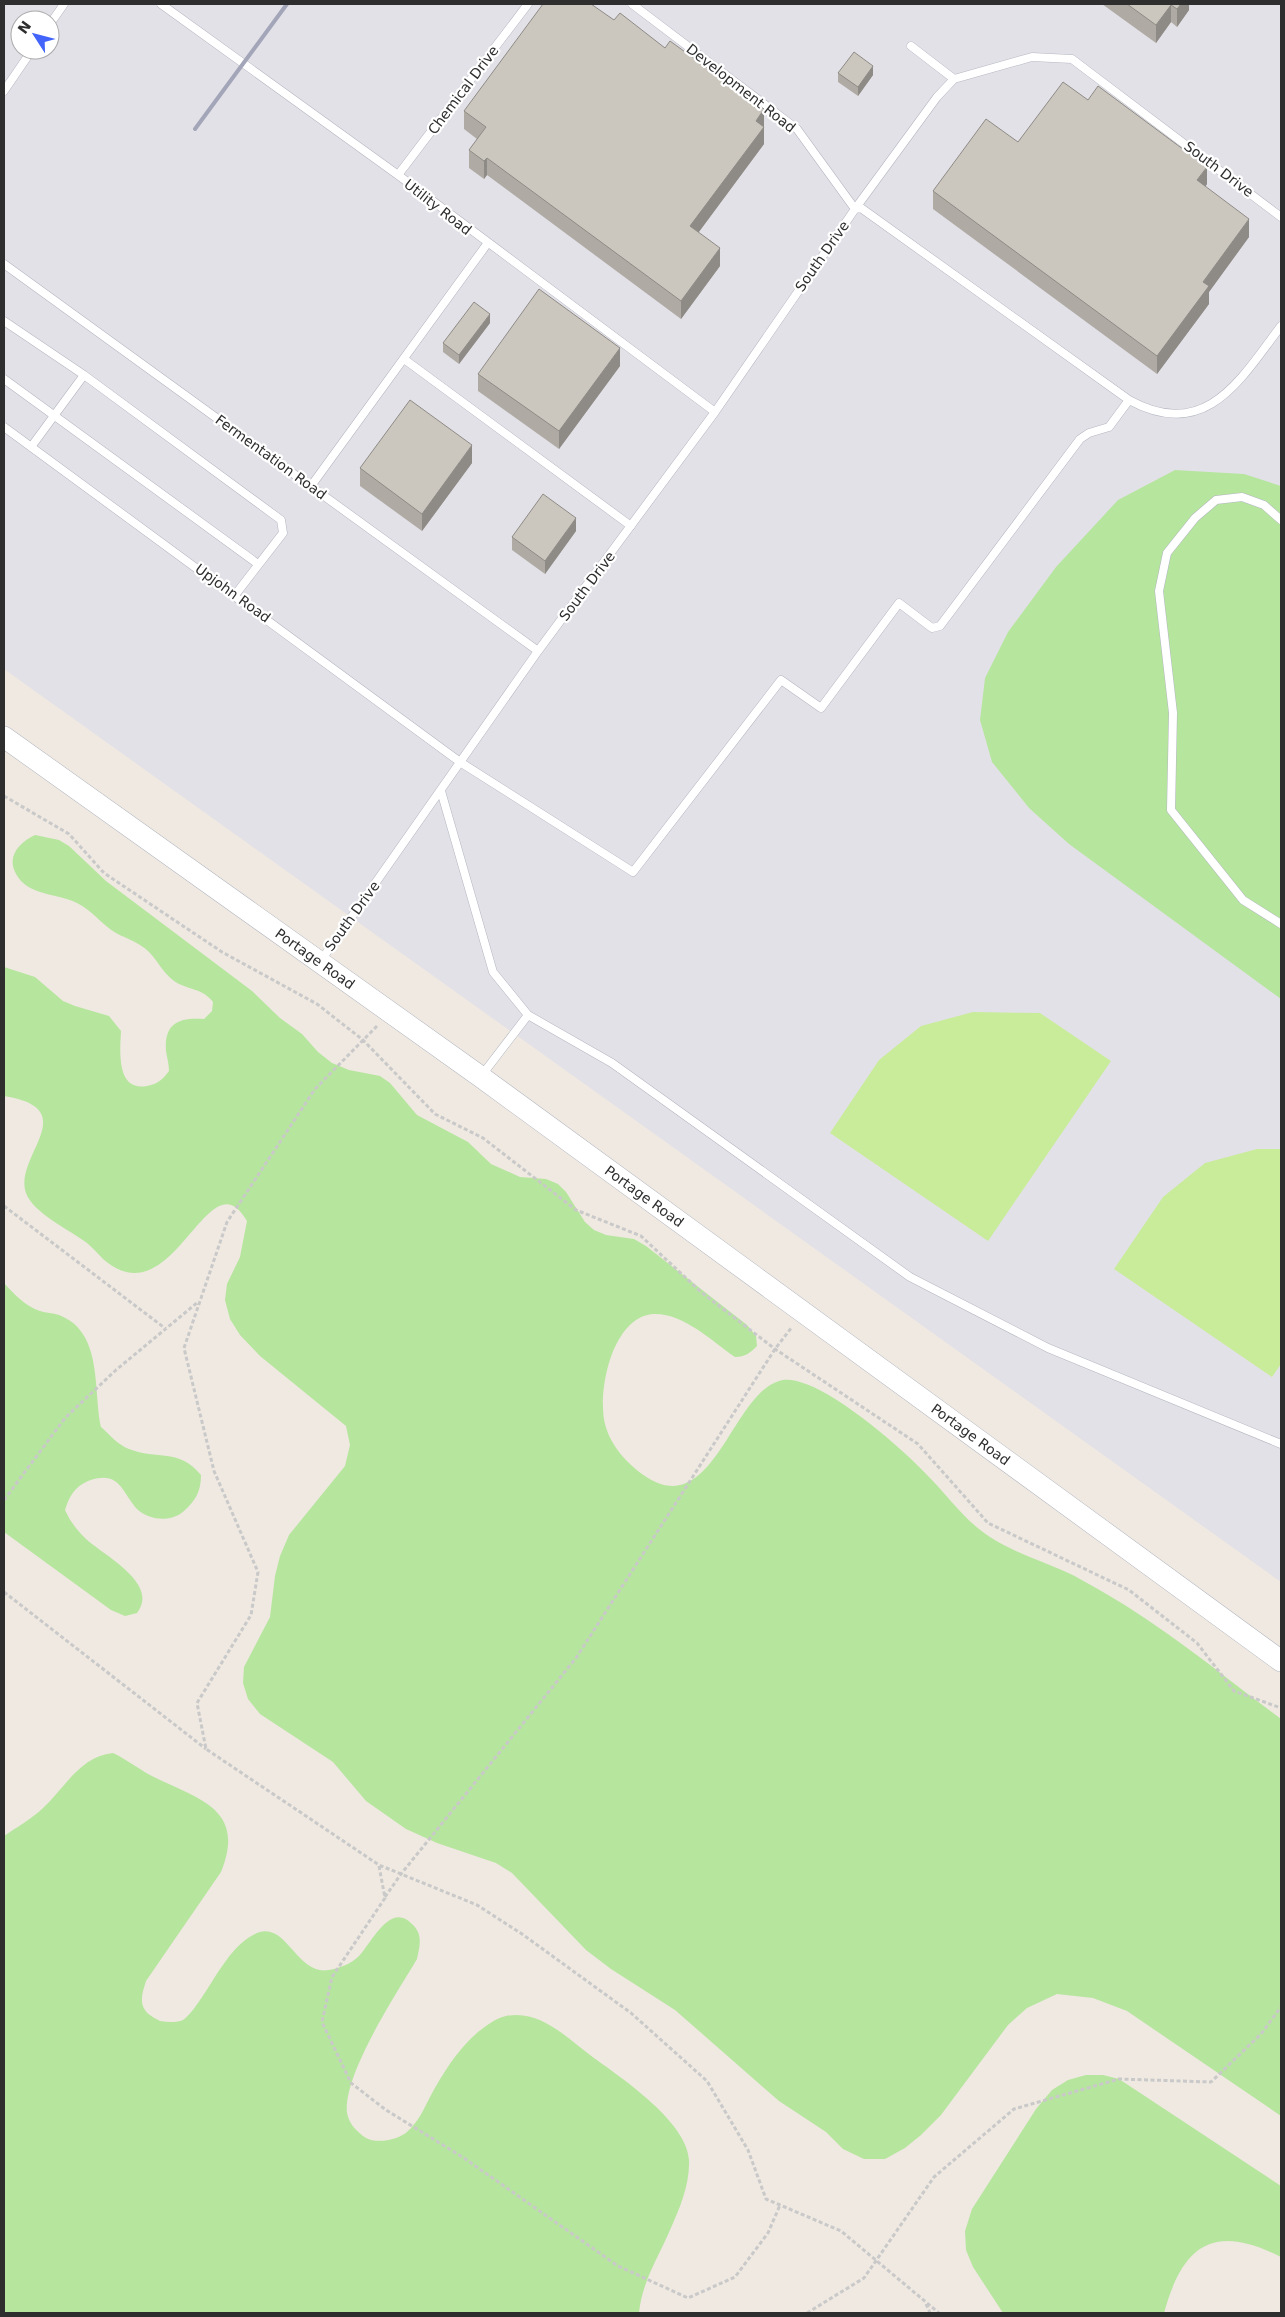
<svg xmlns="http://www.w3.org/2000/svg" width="1285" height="2317" viewBox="0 0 1285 2317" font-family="'DejaVu Sans',sans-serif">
	<rect width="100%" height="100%" fill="#efe9e1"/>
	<path fill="#e3e1e8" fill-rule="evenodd" d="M4 4H1281V1582L4 669ZM20 20H50V50H20Z"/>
	<path fill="#b6e59e" d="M1175 470 1244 474 1281 486V999L1069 844 1029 808 992 762 980 720 985 678 1008 632 1056 567 1118 500Z
		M35 835 59 840 69 846 106 881 252 991 280 1018 302 1034 318 1052 332 1063 349 1070 380 1076 390 1083 417 1115 468 1142 491 1164 520 1177 546 1179 558 1184 566 1192 585 1222 594 1230 606 1235 634 1239 646 1246 747 1325 756 1336 757 1346C750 1353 745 1357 735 1357 712 1341 683 1313 654 1314 612 1316 597 1392 605 1424 611 1447 628 1465 648 1478 713 1518 732 1395 779 1381 787 1378 798 1381 806 1384 842 1397 901 1447 928 1476 948 1496 965 1521 990 1537 1013 1552 1039 1560 1064 1571 1078 1577 1090 1585 1103 1592 1166 1628 1223 1676 1281 1719V2116L1127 2011 1093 1998 1057 1994 1027 2008 1008 2025 941 2115 921 2135 905 2148 885 2159H864L843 2149 826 2132 779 2101 675 2010 611 1969 586 1950 512 1873 496 1863 437 1843 406 1829 366 1801 333 1762 260 1714 248 1699 243 1683 244 1667 270 1617 275 1576 280 1556 289 1535 345 1466 350 1445 346 1426 260 1356 240 1335 230 1319 225 1300 227 1284 240 1257 247 1221C208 1152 174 1321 103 1259 98 1254 93 1248 87 1243 70 1230 33 1213 26 1193 13 1156 85 1109 4 1096V967L35 977 63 1001 75 1006 109 1016 121 1031C120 1051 116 1092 147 1086 158 1084 163 1079 169 1071 169 1064 167 1058 166 1051 164 1023 179 1017 204 1019L212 1011 213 1002C203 988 187 990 174 981 163 973 158 961 149 952 139 942 127 939 116 933 101 924 92 910 77 903 57 893 28 896 16 874 6 856 20 842 35 835Z
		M4 1283C13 1293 26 1307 40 1311 46 1313 53 1313 59 1315 103 1332 93 1388 101 1427 109 1434 118 1445 129 1449 157 1460 179 1448 201 1475 201 1491 196 1500 184 1511 172 1522 151 1521 138 1510 122 1494 121 1469 88 1481 74 1487 69 1497 65 1510 70 1521 76 1529 85 1538 104 1556 160 1583 137 1613L125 1616 111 1610 4 1532Z
		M113 1753C128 1760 141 1771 156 1778 201 1800 246 1810 221 1872L146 1981C143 1991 139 2001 145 2010 147 2014 156 2019 160 2021 168 2022 176 2023 183 2020 189 2016 196 2006 200 2000 215 1979 230 1947 253 1935 286 1916 295 1976 329 1970 340 1968 351 1964 359 1956 371 1944 390 1901 412 1924 423 1934 420 1945 417 1959 397 1993 343 2074 347 2113 349 2124 357 2132 366 2138 377 2144 399 2140 408 2131 418 2122 424 2109 430 2097 443 2073 457 2050 478 2032 486 2026 496 2018 506 2016 541 2009 568 2039 594 2058 623 2079 687 2122 689 2160 690 2184 680 2208 670 2230 658 2258 642 2282 639 2313H4V1836C17 1827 30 1820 42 1809 66 1787 79 1757 113 1753Z
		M1086 2075H1103L1119 2079 1281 2186V2257C1214 2223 1183 2244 1164 2313H1003L973 2267 966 2250 965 2231 972 2209 1036 2109 1052 2090 1068 2080Z"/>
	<path fill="#c9ec9a" d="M973 1012 1040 1013 1111 1061 988 1241 830 1133 879 1060 921 1026Z
		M1257 1149H1281V1364L1272 1377 1114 1269 1163 1197 1205 1163Z"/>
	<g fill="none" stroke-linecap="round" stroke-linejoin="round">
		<defs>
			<path id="lane" d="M161 4 398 175 715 412
				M632 4 797 129 855 209 937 97 954 79 1032 57 1072 59 1281 217
				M50 24 64 4
				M911 46 954 79
				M4 91 32 50
				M398 175 528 4
				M4 264 538 651
				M4 321 84 375
				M404 359 631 526
				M4 379 258 564
				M4 427 460 762 633 872 781 680 821 708 899 603 932 628 940 626 1080 439 1089 433 1109 427 1129 400
				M31 447 84 375 281 520 283 533 235 595
				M311 486 487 244
				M1281 520 1264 505 1242 497 1216 500 1195 518 1167 553 1159 591 1173 713 1171 810 1243 900 1281 924
				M441 791 493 972 528 1015
				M320 962 538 651 715 412 855 209 861 208 1129 400C1206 442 1240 380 1281 326
				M482 1075 528 1015 612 1063 910 1277 1048 1348 1281 1444"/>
			<g id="secondary">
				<path id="s1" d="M4 737 481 1077 1281 1661"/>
			</g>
		</defs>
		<use href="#lane" stroke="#b4b7c1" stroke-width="9"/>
		<use href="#secondary" stroke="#b4b7c1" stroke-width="22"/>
		<path stroke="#c9c9c9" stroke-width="3" stroke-dasharray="4 2.5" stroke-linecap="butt" d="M4 796 69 834 104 873 222 952 317 1004 363 1040 435 1114 483 1138 576 1210 641 1236 701 1292 775 1349 918 1444 988 1523 1129 1590 1197 1643 1234 1691 1281 1708
			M377 1026 315 1089 227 1222 184 1348 214 1471 258 1572 251 1615 197 1703 206 1749 379 1865 477 1905 522 1934 631 2013 707 2081 748 2150 766 2199 841 2231 939 2313
			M4 1206 166 1329
			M4 1500 65 1418 116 1370 198 1302
			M4 1592 206 1749
			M379 1866 385 1898 332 1977 322 2022 351 2083 386 2110 464 2158 618 2266 688 2298 735 2277 768 2233 780 2205
			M385 1897 401 1874 576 1658 775 1349 792 1327
			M926 2304 930 2313
			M807 2313 864 2278 934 2177 1014 2109 1119 2079 1211 2082 1261 2034 1281 2007"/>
		<use href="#lane" stroke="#fff" stroke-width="8"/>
		<use href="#secondary" stroke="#fff" stroke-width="21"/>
		<path stroke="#a3a6b8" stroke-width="4" d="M195 129 287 4"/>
	</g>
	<path fill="#afaba4" d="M1102 4H1189V10L1177 27 1171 22 1156 43Z
		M614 20 764 109V144L698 233 720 266 681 319 487 175 484 179 469 168V150L477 139 464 129V111Z
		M838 73 873 75 858 96 838 82Z
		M1018 142 1207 184 1205 187 1249 237 1209 292V304L1157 374 933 209V191Z
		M490 323 459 364 443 352V343Z
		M620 366 559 449 478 391V374Z
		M472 463 422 531 360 486V468Z
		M576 531 545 574 512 550V537Z"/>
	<path fill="#8e8b86" d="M1181 4H1189V10L1177 27V9Z
		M1171 5V22L1156 43V25Z
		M873 66V75L858 96V87Z
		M764 109V144L690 244V226L756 121Z
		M487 158V175L484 179V161Z
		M1207 167V184L1197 198V180Z
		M1249 219V237L1209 292V304L1157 374V356L1203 282Z
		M720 248V266L681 319V301Z
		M490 314V323L459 364V355Z
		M620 348V366L559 449V431Z
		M472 445V463L422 531V514Z
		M576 518V531L545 574V561Z"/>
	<path fill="#cbc7bf" stroke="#8e8b86" d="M543 4H591L614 20 620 13 665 48 670 41 764 109 756 121 764 127 690 226 720 248 681 301 487 158 484 161 469 150 486 127 464 111Z
		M1127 4H1181L1177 9 1171 5 1156 25Z
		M854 52 873 66 858 87 838 73Z
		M1063 82 1088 100 1098 86 1207 167 1197 180 1249 219 1203 282 1209 286 1157 356 933 191 986 119 1018 142Z
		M539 289 620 348 559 431 478 374Z
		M474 302 490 314 459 355 443 343Z
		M410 400 472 445 422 514 360 468Z
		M543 494 576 518 545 561 512 537Z"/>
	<g text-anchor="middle" stroke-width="4.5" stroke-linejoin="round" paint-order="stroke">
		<g font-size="14" fill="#2e2e2e" stroke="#fff">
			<text transform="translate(741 88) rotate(38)" y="5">Development Road</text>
			<text transform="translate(463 90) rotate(-53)" y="5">Chemical Drive</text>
			<text transform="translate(1219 169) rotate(37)" y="5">South Drive</text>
			<text transform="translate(438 207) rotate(38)" y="5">Utility Road</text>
			<text transform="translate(822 256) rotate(-55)" y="5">South Drive</text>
			<text transform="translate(271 457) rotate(36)" y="5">Fermentation Road</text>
			<text transform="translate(587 586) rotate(-53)" y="5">South Drive</text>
			<text transform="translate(233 593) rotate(36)" y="5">Upjohn Road</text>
			<text transform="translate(352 916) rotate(-54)" y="5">South Drive</text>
			<text dy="5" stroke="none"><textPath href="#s1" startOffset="382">Portage Road</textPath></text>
			<text dy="5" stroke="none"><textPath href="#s1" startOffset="788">Portage Road</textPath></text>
			<text dy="5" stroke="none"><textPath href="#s1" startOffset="1192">Portage Road</textPath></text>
		</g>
	</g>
	<rect width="1285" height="2317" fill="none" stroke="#2e2e2e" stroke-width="10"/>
	<g transform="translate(35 35) rotate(306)"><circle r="24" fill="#ffffff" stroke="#ababab"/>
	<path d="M0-4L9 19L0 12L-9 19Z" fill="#4264fb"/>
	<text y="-8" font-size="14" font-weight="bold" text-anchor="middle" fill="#2e2e2e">N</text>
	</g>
</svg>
